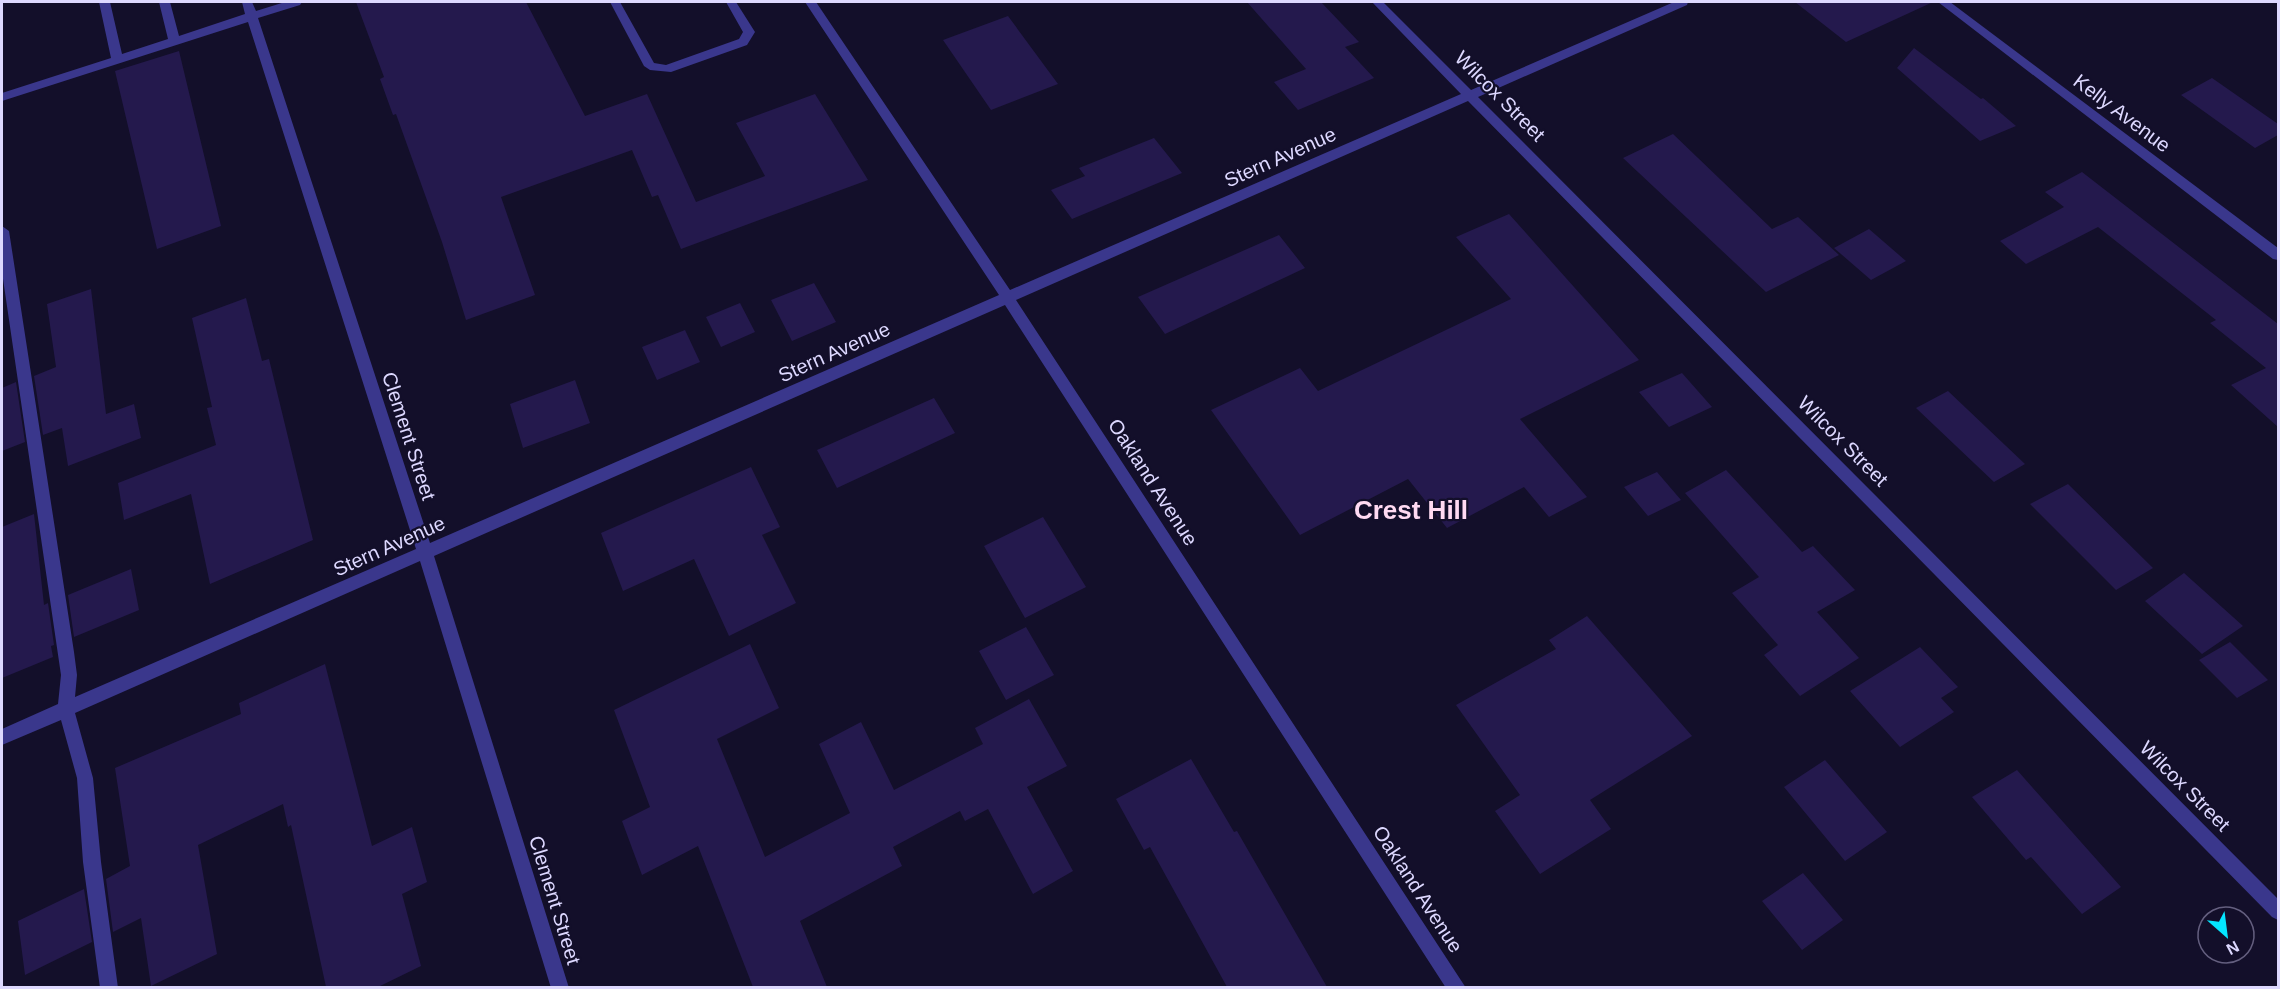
<svg xmlns="http://www.w3.org/2000/svg" width="2280" height="989" viewBox="0 0 2280 989" font-family="Arial,sans-serif">
	<rect width="100%" height="100%" fill="#130f2a"/>
	<path fill="#24194d" d="M356 2H526L585 116 647 94 696 202 765 176 736 123 815 94 868 180 681 249 658 195 652 197 632 150 501 197 535 295 466 320 442 242 396 114 393 115 380 79 384 77Z
		M1247 2H1321L1359 42 1345 47 1374 78 1298 110 1274 82 1306 69Z
		M1795 2H1933L1846 42Z
		M1008 16 1058 84 991 110 943 40Z
		M1914 48 1981 99 1983 98 2016 126 1980 141 1897 68Z
		M179 51 221 226 157 249 115 71Z
		M2212 78 2278 124V135L2255 148 2181 95Z
		M1673 134 1772 229 1798 217 1839 255 1766 292 1623 158Z
		M1154 138 1182 173 1072 219 1051 190 1085 176 1079 168Z
		M2082 172 2278 324V427L2231 385 2266 368 2210 323 2216 320 2098 227 2026 264 2000 241 2064 207 2045 192Z
		M1509 214 1639 360 1520 419 1587 497 1549 517 1524 487 1447 528 1408 479 1300 535 1211 410 1300 368 1318 391 1511 299 1456 237Z
		M1869 229 1906 261 1871 280 1834 248Z
		M1279 235 1305 268 1165 334 1138 297Z
		M814 283 836 322 792 341 771 300Z
		M91 289 106 414 134 404 141 438 68 466 62 428 43 435 34 376 56 367 47 304Z
		M246 298 262 361 269 359 313 540 210 584 191 494 124 520 118 483 216 445 207 408 212 407 192 318Z
		M740 303 755 332 721 347 706 317Z
		M685 330 700 362 657 380 642 347Z
		M1682 373 1712 407 1669 427 1639 392Z
		M575 380 590 423 523 448 510 404Z
		M16 382 25 442 2 451V388Z
		M1948 391 2025 464 1994 482 1916 408Z
		M934 398 955 433 837 488 817 450Z
		M751 467 780 527 762 535 796 603 729 636 694 559 623 591 601 533Z
		M1726 470 1802 552 1813 546 1855 590 1817 612 1859 658 1800 696 1764 655 1778 645 1732 593 1759 577 1685 493Z
		M1657 472 1681 500 1648 516 1624 487Z
		M2068 484 2153 568 2116 590 2030 504Z
		M34 514 44 605 48 603 54 645 51 646 53 657 2 678V527Z
		M1043 517 1086 587 1025 618 984 546Z
		M131 569 139 610 74 637 68 595Z
		M2184 573 2243 626 2202 654 2145 601Z
		M1587 616 1692 736 1590 800 1611 829 1540 874 1495 811 1520 795 1456 705 1556 649 1549 640Z
		M1026 627 1054 675 1006 700 979 651Z
		M2230 642 2268 680 2237 698 2199 660Z
		M750 644 779 708 717 739 765 857 850 813 819 744 861 722 894 790 983 744 975 728 1029 699 1067 766 1027 787 1073 871 1033 894 988 809 965 821 960 811 893 847 902 866 800 921 827 987H753L698 846 642 875 622 821 650 807 614 710Z
		M1920 647 1958 687 1941 698 1954 712 1900 747 1850 691Z
		M325 664 372 846 412 827 427 882 402 894 421 966 378 987H326L291 825 288 827 283 804 198 845 217 954 151 986 141 918 113 932 106 879 130 866 115 768 241 714 239 703Z
		M1191 759 1234 832 1237 831 1327 987H1227L1150 847 1144 850 1116 799Z
		M1825 760 1887 832 1845 861 1784 787Z
		M2017 770 2121 887 2082 914 2031 857 2026 860 1972 797Z
		M1803 873 1843 920 1802 950 1762 901Z
		M84 889 92 942 25 975 18 921Z"/>
	<g fill="none" stroke-linecap="round" stroke-linejoin="round">
		<path fill="#3a378c" fill-rule="evenodd" d="M99 2H110L122 54 168 39 159 2H170L179 36 245 14 242 2H252L256 11 285 2H302L300 5 258 18 430 543 999 295 805 2H816L1010 290 1461 94 1372 2H1383L1471 90 1674 2H1688L1687 5 1478 97 2278 899V920L2272 917 1468 101 1016 300 1466 988H1446L1005 305 434 556 569 988H551L420 561 75 713 93 778 101 862 118 988H100L83 862 77 778 61 720 2 745V729L58 704 61 675 2 272V226L9 231 74 652 77 675 75 697 416 549 248 22 2 101V93L111 58Z
			M610 2H620L654 63 666 65 739 39 743 32 726 2H736L755 32 747 45 671 72 650 70 644 66Z
			M1938 2H1950L2278 248V260L2273 259Z"/>
	</g>
	<g text-anchor="middle" stroke-width="4.5" stroke-linejoin="round" paint-order="stroke">
		<g font-size="20" fill="#ddd8ff" stroke="#130f2a">
			<text transform="translate(1500 96) rotate(45)" y="7">Wilcox Street</text>
			<text transform="translate(2122 113) rotate(37)" y="7">Kelly Avenue</text>
			<text transform="translate(1280 157) rotate(-24)" y="7">Stern Avenue</text>
			<text transform="translate(834 352) rotate(-24)" y="7">Stern Avenue</text>
			<text transform="translate(409 436) rotate(72)" y="7">Clement Street</text>
			<text transform="translate(1843 441) rotate(45)" y="7">Wilcox Street</text>
			<text transform="translate(1153 482) rotate(57)" y="7">Oakland Avenue</text>
			<text transform="translate(389 546) rotate(-24)" y="7">Stern Avenue</text>
			<text transform="translate(2185 786) rotate(45)" y="7">Wilcox Street</text>
			<text transform="translate(1418 889) rotate(57)" y="7">Oakland Avenue</text>
			<text transform="translate(555 900) rotate(73)" y="7">Clement Street</text>
		</g>
		<g font-size="26" font-weight="bold" fill="#ffdaf2" stroke="#130f2a">
			<text x="1411" y="519">Crest Hill</text>
		</g>
	</g>
	<rect width="2280" height="989" fill="none" stroke="#ddd8ff" stroke-width="6"/>
	<g transform="translate(2226 935) rotate(152)"><circle r="28" fill="#130f2a" stroke="#645f7f" stroke-width="1.5"/>
	<path d="M0-4.5L10 22L0 15L-10 22Z" fill="#04e6ff"/>
	<text y="-9" font-size="16" font-weight="bold" text-anchor="middle" fill="#ddd8ff">N</text>
	</g>
</svg>
